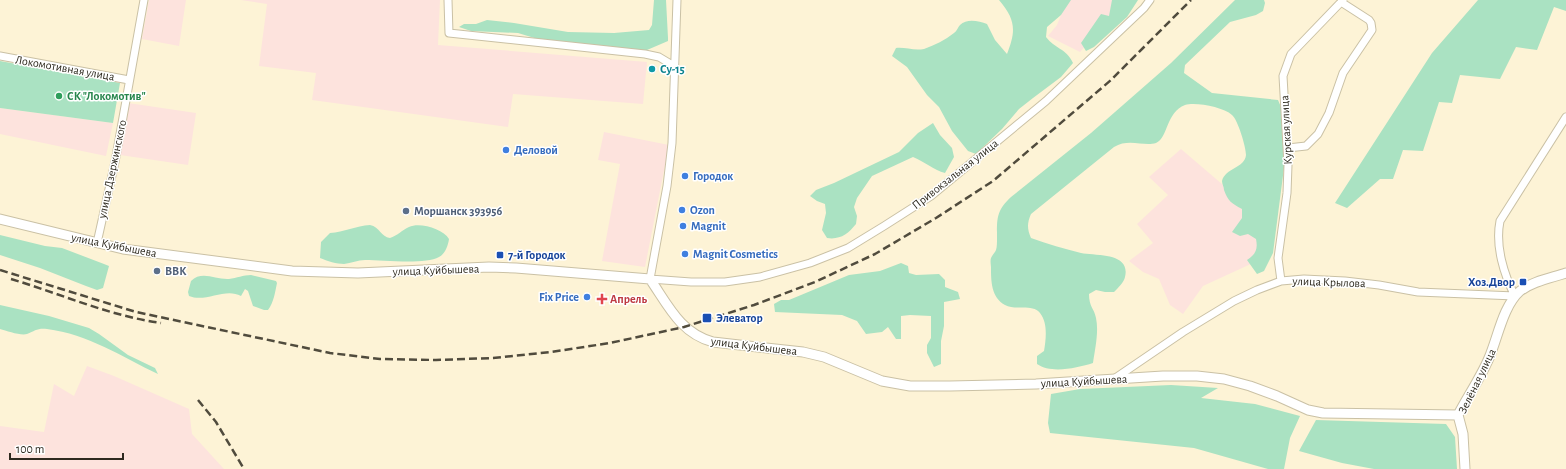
<svg xmlns="http://www.w3.org/2000/svg" width="1566" height="469" viewBox="0 0 1566 469" font-family="'Alegreya Sans',sans-serif">
	<rect width="100%" height="100%" fill="#fdf3d6"/>
	<path fill="#fde3dd" d="M149 0H186L179 46 142 39Z
		M241 0H440L438 45 647 62 643 104 513 94 508 127 312 100 316 73 259 66 267 4Z
		M1067 0H1117L1114 14 1080 52 1048 36 1057 25Z
		M128 103 196 113 188 165 120 155Z
		M0 108 113 123 106 156 0 134Z
		M604 132 669 145 645 267 602 261 620 164 598 160Z
		M1181 149 1250 208 1266 257 1203 286 1183 314 1170 305 1159 279 1143 272 1129 261 1153 243 1137 224 1168 195 1149 177Z
		M87 366 114 376 189 409 192 434 224 469H0V426L44 432 54 384 74 396Z"/>
	<path fill="#aae2c2" d="M654 0H666L668 38V41L647 50H636L541 40 518 33 471 31 459 27 464 24H476L487 20 514 23 568 32 614 33 649 30 652 25Z
		M999 0H1071L1061 15 1047 27 1046 37C1055 49 1066 48 1073 63L1061 77 1033 98 1019 109 1002 129 976 154 968 151 952 131 939 107 927 95 907 67 892 56 896 48C905 47 914 51 924 49 935 45 945 40 954 33 957 31 958 27 960 25 967 18 979 21 987 24L995 40 1007 54C1016 31 1016 20 999 0Z
		M1112 0H1138L1127 17 1094 47 1086 51 1081 43 1101 14 1109 16Z
		M1235 0H1264L1265 3 1263 11 1256 15 1230 22 1185 65 1184 73 1212 93 1278 100 1281 107 1285 160 1273 253 1264 271 1257 274 1247 260C1256 254 1258 249 1256 239L1248 234 1240 236 1232 232 1242 218V209C1231 203 1228 201 1224 190 1224 187 1222 184 1222 181 1225 168 1245 168 1246 155 1246 147 1238 120 1232 115 1223 107 1196 102 1185 105 1166 112 1168 138 1156 143 1144 147 1129 138 1114 147L1031 214C1027 223 1027 229 1031 238 1047 244 1065 249 1081 253 1095 256 1131 252 1125 277 1124 282 1118 288 1114 292H1105L1096 290 1089 294C1089 307 1094 308 1096 318 1099 332 1095 349 1093 363 1077 368 1051 374 1037 364V356L1044 351C1046 339 1048 323 1040 313 1032 303 1015 311 1005 305 991 297 991 281 991 267 991 265 990 261 991 258 992 255 995 253 996 250 997 247 997 242 997 238 997 219 996 211 1011 197L1091 133 1171 63Z
		M1478 0H1566V11L1554 7 1537 50 1516 47 1500 79 1460 75 1452 103 1439 102 1423 151 1403 150 1393 179H1380L1347 208 1335 203 1432 53Z
		M0 61 120 83 113 123 0 108Z
		M933 123 940 135 952 148 954 157 945 173C934 170 925 162 913 157L872 176 857 198 854 207 857 216 856 224C848 234 840 240 827 238L822 230 826 213 825 204 817 201 810 196 816 190 834 183 899 152 918 133Z
		M370 225C380 227 381 237 390 238 397 236 402 230 409 227 420 222 443 229 449 239 448 246 445 254 439 257 425 265 383 260 365 260 358 260 351 263 344 264 337 264 327 261 320 258L321 242 330 233C344 232 356 226 370 225Z
		M0 235 45 246 62 248 104 264 109 266 103 288 97 290 86 286 40 268 0 255Z
		M901 263 908 266 909 273 916 275 939 274 945 280V287L958 292 960 299 944 302V326L941 341V364L934 367 927 353V345L931 338V316L910 315 901 316V339H896L888 327 882 332 866 334 857 321 842 315 775 312 774 304 781 300H789L849 275 880 271Z
		M251 275 276 281 277 283C275 292 274 302 268 310H264L253 306 248 291 245 289 241 296C225 287 206 303 189 296L188 292 191 281C202 270 216 280 229 279 237 278 243 275 251 275Z
		M0 305 49 316 89 328 99 334 128 355 155 368 158 374C122 357 88 334 47 329 37 328 35 331 27 334 21 336 7 331 0 329Z
		M1171 385 1218 388 1201 398 1255 404 1300 416 1290 438 1284 469H1268L1194 448 1050 433 1048 423 1051 394 1080 389Z
		M1316 420 1446 424 1455 437 1457 469H1374L1342 463 1299 451Z"/>
	<g fill="none" stroke-linecap="round" stroke-linejoin="round">
		<defs>
			<path id="minor" d="M448 0 449 33 645 54 659 57 674 66
				M677 0 672 143 667 186 650 279 691 282H725L760 277 810 263 848 248 884 226 931 196 1046 101 1144 8 1150 0
				M0 56 129 80
				M1288 148 1306 146 1318 134 1329 113 1343 73 1372 30 1371 23 1369 20 1341 2
				M97 243 115 162 144 0
				M1281 281 1278 258 1287 193 1288 165 1283 76 1291 54 1343 0
				M1114 379 1183 332 1234 301 1257 290 1281 281 1304 279 1345 281 1379 285 1418 292 1515 296C1504 275 1495 246 1500 221L1566 117"/>
			<path id="tertiary" d="M0 219 123 249 292 271 358 273 489 267 516 268 650 279C668 305 680 333 713 342L803 352 824 357 882 381 910 386H950L1036 384 1163 376H1197L1224 379 1250 386 1277 396 1308 410 1323 413 1458 415
				M1465 469 1463 434 1458 415C1468 396 1481 377 1489 358 1498 337 1503 306 1520 291 1533 281 1551 278 1566 273"/>
		</defs>
		<use href="#minor" stroke="#cac1a5" stroke-width="9"/>
		<use href="#tertiary" stroke="#cac1a5" stroke-width="11"/>
		<use href="#minor" stroke="#fff" stroke-width="7"/>
		<use href="#tertiary" stroke="#fff" stroke-width="9"/>
		<path stroke="#504b3d" stroke-width="2.5" stroke-dasharray="8 4" stroke-linecap="butt" d="M0 270 136 312 330 353 380 359 436 360 493 358 551 352 610 343 684 327 754 305 815 282 875 254 936 218 993 181 1111 80 1191 0
			M11 279C61 294 110 316 161 323
			M198 400 216 422 244 469"/>
	</g>
	<circle fill="#0f9aa8" stroke="#fff" stroke-width="1.5" cx="652" cy="69" r="4"/>
	<circle fill="#2e9e5b" stroke="#fff" stroke-width="1.5" cx="59" cy="96" r="4"/>
	<g fill="#3f7fe0" stroke="#fff" stroke-width="1.5">
		<circle cx="506" cy="150" r="4"/>
		<circle cx="685" cy="176" r="4"/>
		<circle cx="682" cy="210" r="4"/>
		<circle cx="683" cy="226" r="4"/>
		<circle cx="685" cy="254" r="4"/>
		<circle cx="587" cy="297" r="4"/>
	</g>
	<g fill="#5c6f8a" stroke="#fff" stroke-width="1.5">
		<circle cx="406" cy="211" r="4"/>
		<circle cx="157" cy="271" r="4"/>
	</g>
	<g fill="#1a4fb4" stroke="#fff" stroke-width="1.5">
		<rect x="496" y="251" width="8" height="8" rx="2"/>
		<rect x="1519" y="278" width="8" height="8" rx="2"/>
		<rect x="702" y="313" width="10" height="10" rx="2"/>
	</g>
	<path fill="#e0444e" stroke="#fff" stroke-width="1.5" d="M600 293h4v4h4v4h-4v4h-4v-4h-4v-4h4z"/>
	<g text-anchor="middle" stroke-width="3" stroke-linejoin="round" paint-order="stroke">
		<g font-size="12" fill="#2e2a1f" stroke="#fff">
			<text transform="translate(65 68) rotate(10)" y="4">Локомотивная улица</text>
			<text transform="translate(1286 130) rotate(-93)" y="4">Курская улица</text>
			<text transform="translate(112 169) rotate(-78)" y="4">улица Дзержинского</text>
			<text transform="translate(955 174) rotate(-38)" y="4">Привокзальная улица</text>
			<text transform="translate(114 245) rotate(11)" y="4">улица Куйбышева</text>
			<text transform="translate(436 270) rotate(-2)" y="4">улица Куйбышева</text>
			<text transform="translate(1329 282) rotate(2)" y="4">улица Крылова</text>
			<text transform="translate(754 346) rotate(7)" y="4">улица Куйбышева</text>
			<text transform="translate(1084 381) rotate(-3)" y="4">улица Куйбышева</text>
			<text transform="translate(1477 381) rotate(-64)" y="4">Зелёная улица</text>
		</g>
		<g font-size="12" font-weight="bold" fill="#0d838f" stroke="#fff" text-anchor="start">
			<text x="660" y="73">Су-15</text>
		</g>
		<g font-size="12" font-weight="bold" fill="#27864d" stroke="#fff" text-anchor="start">
			<text x="67" y="100">СК "Локомотив"</text>
		</g>
		<g font-size="12" font-weight="bold" fill="#366cbe" stroke="#fff" text-anchor="start">
			<text x="514" y="154">Деловой</text>
			<text x="693" y="180">Городок</text>
			<text x="690" y="214">Ozon</text>
			<text x="691" y="230">Magnit</text>
			<text x="693" y="258">Magnit Cosmetics</text>
			<text x="579" y="301" text-anchor="end">Fix Price</text>
		</g>
		<g font-size="12" font-weight="bold" fill="#4e5e75" stroke="#fff" text-anchor="start">
			<text x="414" y="215">Моршанск 393956</text>
			<text x="165" y="275">ВВК</text>
		</g>
		<g font-size="12" font-weight="bold" fill="#164399" stroke="#fff" text-anchor="start">
			<text x="508" y="259">7-й Городок</text>
			<text x="1515" y="286" text-anchor="end">Хоз.Двор</text>
			<text x="716" y="322">Элеватор</text>
		</g>
		<g font-size="12" font-weight="bold" fill="#be3a42" stroke="#fff" text-anchor="start">
			<text x="610" y="303">Апрель</text>
		</g>
	</g>
	<path d="M10 453v6h113v-6" fill="none" stroke="#2e2a1f" stroke-width="2"/>
	<text x="16" y="453" font-size="12" fill="#2e2a1f" stroke="#ffffff" stroke-width="3" paint-order="stroke">100 m</text>
</svg>
